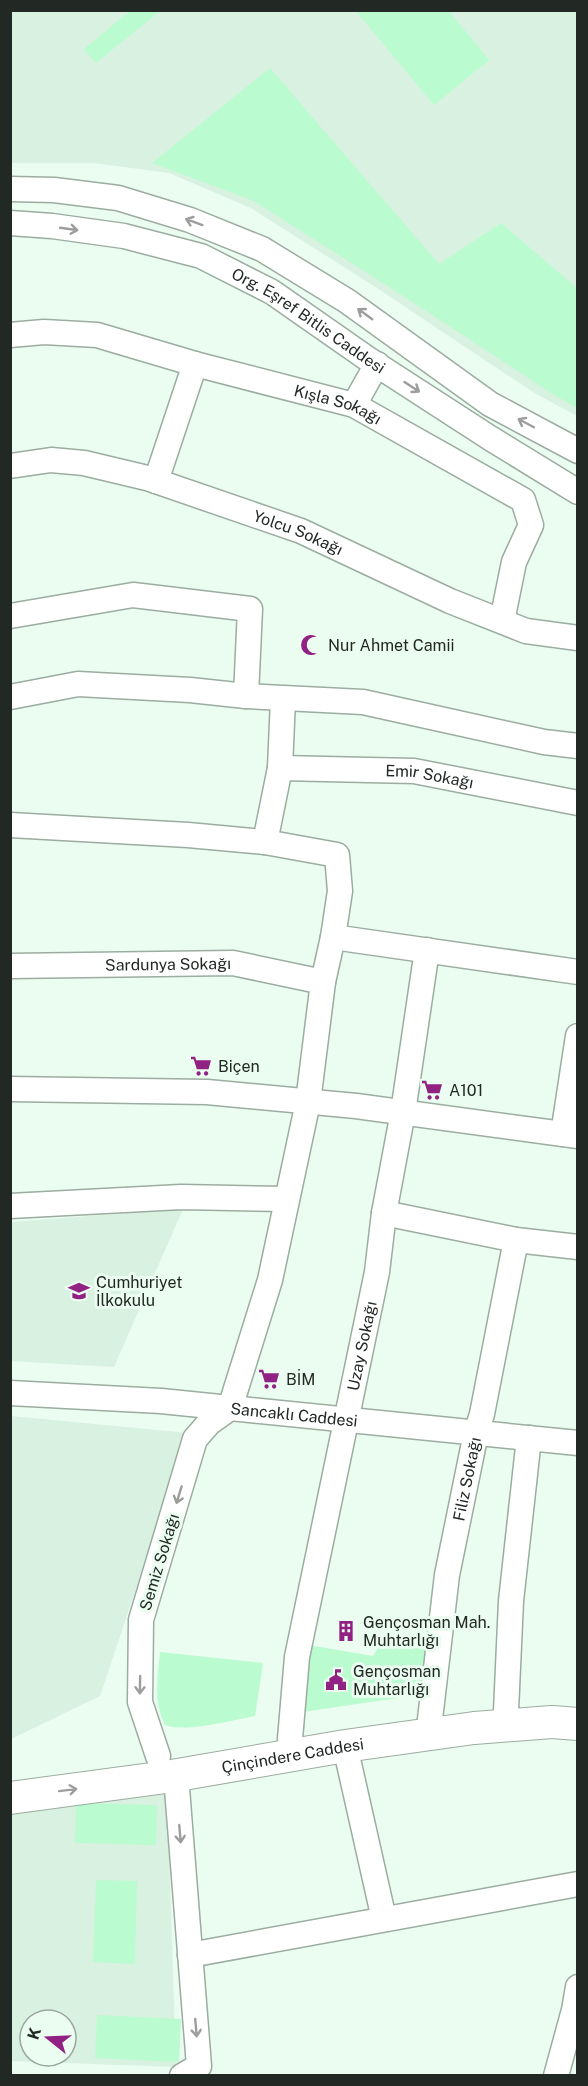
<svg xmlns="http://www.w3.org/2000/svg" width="588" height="2086" viewBox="0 0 588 2086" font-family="'Public Sans',sans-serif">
	<rect width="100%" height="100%" fill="#ebfcf0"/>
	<path fill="#d9f1e0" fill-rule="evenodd" d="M11 11H577V416L536 394 380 290 251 208 169 173 94 163H11Z
		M183 1209 114 1367 11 1361 10 1222Z
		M11 1416 188 1433 100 1696 11 1739Z
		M167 1786 176 2067 11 2061 10 1808ZM30 2020H66V2056H30Z"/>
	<path fill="#bafbcf" d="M130 11H160L96 63 84 49Z
		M356 11H449L489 60 434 105Z
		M270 68 439 264 501 223 577 288V408L551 393 411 301 254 201 152 163Z
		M385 1636 438 1643 432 1693 296 1713 308 1645 373 1656Z
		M160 1652 263 1663 255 1716C234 1720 183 1733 165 1725 153 1702 158 1677 160 1652Z
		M76 1803 157 1805 156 1845 75 1843Z
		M96 1880 137 1881 135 1964 93 1962Z
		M97 2015 181 2019 179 2062 95 2058Z"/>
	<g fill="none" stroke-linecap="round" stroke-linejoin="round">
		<defs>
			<g id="minor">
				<path d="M10 189 54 190 118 198 190 220 262 249 347 301 490 404 578 451"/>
				<path id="s1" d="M10 223 52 226 124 236 201 256 272 292 368 359 490 438 578 492"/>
				<path id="s2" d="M10 335 44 332 97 335 195 364 354 405 523 500 531 525 514 562 502 621"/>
				<path d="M354 405 377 364"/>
				<path id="s3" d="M10 466 51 460 84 463 147 478 301 531 450 601 526 631 578 638"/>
				<path d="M156 481 195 364"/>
				<path d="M10 616 133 595 250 609 246 696"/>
				<path d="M10 697 78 684 190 690 246 696 363 702 544 742 578 746"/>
				<path id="s4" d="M280 768 414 771 578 803"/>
				<path d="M10 825 188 835 265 842 337 855 340 891 333 937 323 982 308 1102 270 1280 230 1408 209 1423 195 1439 141 1620 140 1702 158 1756"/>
				<path d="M265 842 280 768 283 699"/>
				<path d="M333 937 578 972"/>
				<path id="s5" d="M10 966 233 963 323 982"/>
				<path d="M10 1089 207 1092 356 1106 578 1136"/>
				<path d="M563 1134 578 1036"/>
				<path d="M10 1206 181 1197 287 1199"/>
				<path d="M384 1213 516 1240 578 1247"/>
				<path id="s6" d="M10 1393 161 1401 578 1443"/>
				<path d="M506 1711 511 1601 529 1438"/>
				<path id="s7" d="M430 1719 447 1575 476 1433 482 1414 516 1240"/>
				<path id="s8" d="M290 1739 297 1657 377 1272 384 1213 403 1112 427 950"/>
				<path d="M345 1746 384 1919"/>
				<path d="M176 1776 199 2066 182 2076"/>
				<path d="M190 1955 578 1884"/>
				<path d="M556 2076 574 2010 578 1987"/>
			</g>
			<g id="major">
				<path id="s9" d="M10 1798 166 1777 345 1746 474 1728 552 1722 578 1724"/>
			</g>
		</defs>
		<use href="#minor" stroke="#9baca0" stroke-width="27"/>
		<use href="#major" stroke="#9baca0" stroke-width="34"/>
		<use href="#minor" stroke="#fff" stroke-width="24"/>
		<use href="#major" stroke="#fff" stroke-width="32"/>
	</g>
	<defs><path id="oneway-shaft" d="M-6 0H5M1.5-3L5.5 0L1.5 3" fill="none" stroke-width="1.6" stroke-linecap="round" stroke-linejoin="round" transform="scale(1.5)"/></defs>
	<g stroke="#9c9e9c">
		<use href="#oneway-shaft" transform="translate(194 222) rotate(-160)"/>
		<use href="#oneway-shaft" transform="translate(69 229) rotate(8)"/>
		<use href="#oneway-shaft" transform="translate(365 314) rotate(-144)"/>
		<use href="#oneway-shaft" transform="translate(412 387) rotate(33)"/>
		<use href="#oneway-shaft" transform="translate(526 423) rotate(-152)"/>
		<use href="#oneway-shaft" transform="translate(179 1495) rotate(107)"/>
		<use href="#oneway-shaft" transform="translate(140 1685) rotate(91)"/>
		<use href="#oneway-shaft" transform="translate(68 1790) rotate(-7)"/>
		<use href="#oneway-shaft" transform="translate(180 1834) rotate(85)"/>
		<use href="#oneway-shaft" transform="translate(196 2028) rotate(85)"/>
	</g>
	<defs>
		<symbol id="mosque-bare" viewBox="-9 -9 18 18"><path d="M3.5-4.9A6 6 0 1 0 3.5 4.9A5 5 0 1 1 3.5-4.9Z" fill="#912283" stroke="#ebfcf0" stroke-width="2.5" paint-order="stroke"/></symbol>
		<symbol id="supermarket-bare" viewBox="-9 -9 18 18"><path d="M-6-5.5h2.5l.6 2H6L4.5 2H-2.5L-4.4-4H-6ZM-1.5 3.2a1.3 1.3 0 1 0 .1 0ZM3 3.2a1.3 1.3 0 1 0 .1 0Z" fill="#912283" stroke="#ebfcf0" stroke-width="2.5" paint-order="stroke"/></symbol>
		<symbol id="school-bare" viewBox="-9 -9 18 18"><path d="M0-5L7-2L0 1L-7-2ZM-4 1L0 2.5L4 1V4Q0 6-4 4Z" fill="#912283" stroke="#ebfcf0" stroke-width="2.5" paint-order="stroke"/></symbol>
		<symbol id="building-bare" viewBox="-9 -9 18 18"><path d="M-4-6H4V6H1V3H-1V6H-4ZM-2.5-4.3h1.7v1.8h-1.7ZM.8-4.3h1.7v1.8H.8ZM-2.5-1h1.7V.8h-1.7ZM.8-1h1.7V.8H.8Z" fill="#912283" stroke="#ebfcf0" stroke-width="2.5" paint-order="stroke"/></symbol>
		<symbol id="civic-bare" viewBox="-9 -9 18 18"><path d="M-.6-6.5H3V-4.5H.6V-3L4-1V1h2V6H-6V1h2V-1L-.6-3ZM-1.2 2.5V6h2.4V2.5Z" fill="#912283" stroke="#ebfcf0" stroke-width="2.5" paint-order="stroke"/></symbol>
	</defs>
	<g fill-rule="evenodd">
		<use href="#mosque-bare" x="296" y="630" width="30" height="30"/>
		<use href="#supermarket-bare" x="186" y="1051" width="30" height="30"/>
		<use href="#supermarket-bare" x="417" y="1075" width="30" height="30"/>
		<use href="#school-bare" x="64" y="1276" width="30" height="30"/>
		<use href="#supermarket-bare" x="254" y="1364" width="30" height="30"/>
		<use href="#building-bare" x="331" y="1616" width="30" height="30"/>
		<use href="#civic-bare" x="321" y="1665" width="30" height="30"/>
	</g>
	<g text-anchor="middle" stroke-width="6" stroke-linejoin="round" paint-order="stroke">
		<g font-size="16" fill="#222824" stroke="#ebfcf0">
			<text dy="6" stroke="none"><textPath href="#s1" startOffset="320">Org. Eşref Bitlis Caddesi</textPath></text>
			<text dy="6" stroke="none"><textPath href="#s2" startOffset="338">Kışla Sokağı</textPath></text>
			<text dy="6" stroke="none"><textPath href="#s3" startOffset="300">Yolcu Sokağı</textPath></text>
			<text dy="6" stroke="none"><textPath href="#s4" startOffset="150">Emir Sokağı</textPath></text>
			<text dy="6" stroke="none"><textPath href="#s5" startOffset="158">Sardunya Sokağı</textPath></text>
			<text dy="6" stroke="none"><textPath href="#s8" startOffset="400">Uzay Sokağı</textPath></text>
			<text dy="6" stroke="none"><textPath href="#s6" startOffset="285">Sancaklı Caddesi</textPath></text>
			<text dy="6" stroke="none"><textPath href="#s7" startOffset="243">Filiz Sokağı</textPath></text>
			<text transform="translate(159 1562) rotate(-73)" y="6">Semiz Sokağı</text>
			<text dy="6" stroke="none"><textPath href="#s9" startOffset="286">Çinçindere Caddesi</textPath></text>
		</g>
		<g font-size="16" fill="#222824" stroke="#ebfcf0" text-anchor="start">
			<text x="328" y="651">Nur Ahmet Camii</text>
			<text x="218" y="1072">Biçen</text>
			<text x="449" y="1096">A101</text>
			<text x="96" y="1288">Cumhuriyet<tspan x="96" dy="18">İlkokulu</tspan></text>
			<text x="286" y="1385">BİM</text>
			<text x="363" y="1628">Gençosman Mah.<tspan x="363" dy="18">Muhtarlığı</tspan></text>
			<text x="353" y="1677">Gençosman<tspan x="353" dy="18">Muhtarlığı</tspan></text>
		</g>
	</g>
	<rect width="588" height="2086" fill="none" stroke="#222824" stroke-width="24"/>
	<g transform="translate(48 2038) rotate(288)"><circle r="28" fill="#ebfcf0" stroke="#9ba79e" stroke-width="1.5"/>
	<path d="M0-4.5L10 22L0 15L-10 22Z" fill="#912283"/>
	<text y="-9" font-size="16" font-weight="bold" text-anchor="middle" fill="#222824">K</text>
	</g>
</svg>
